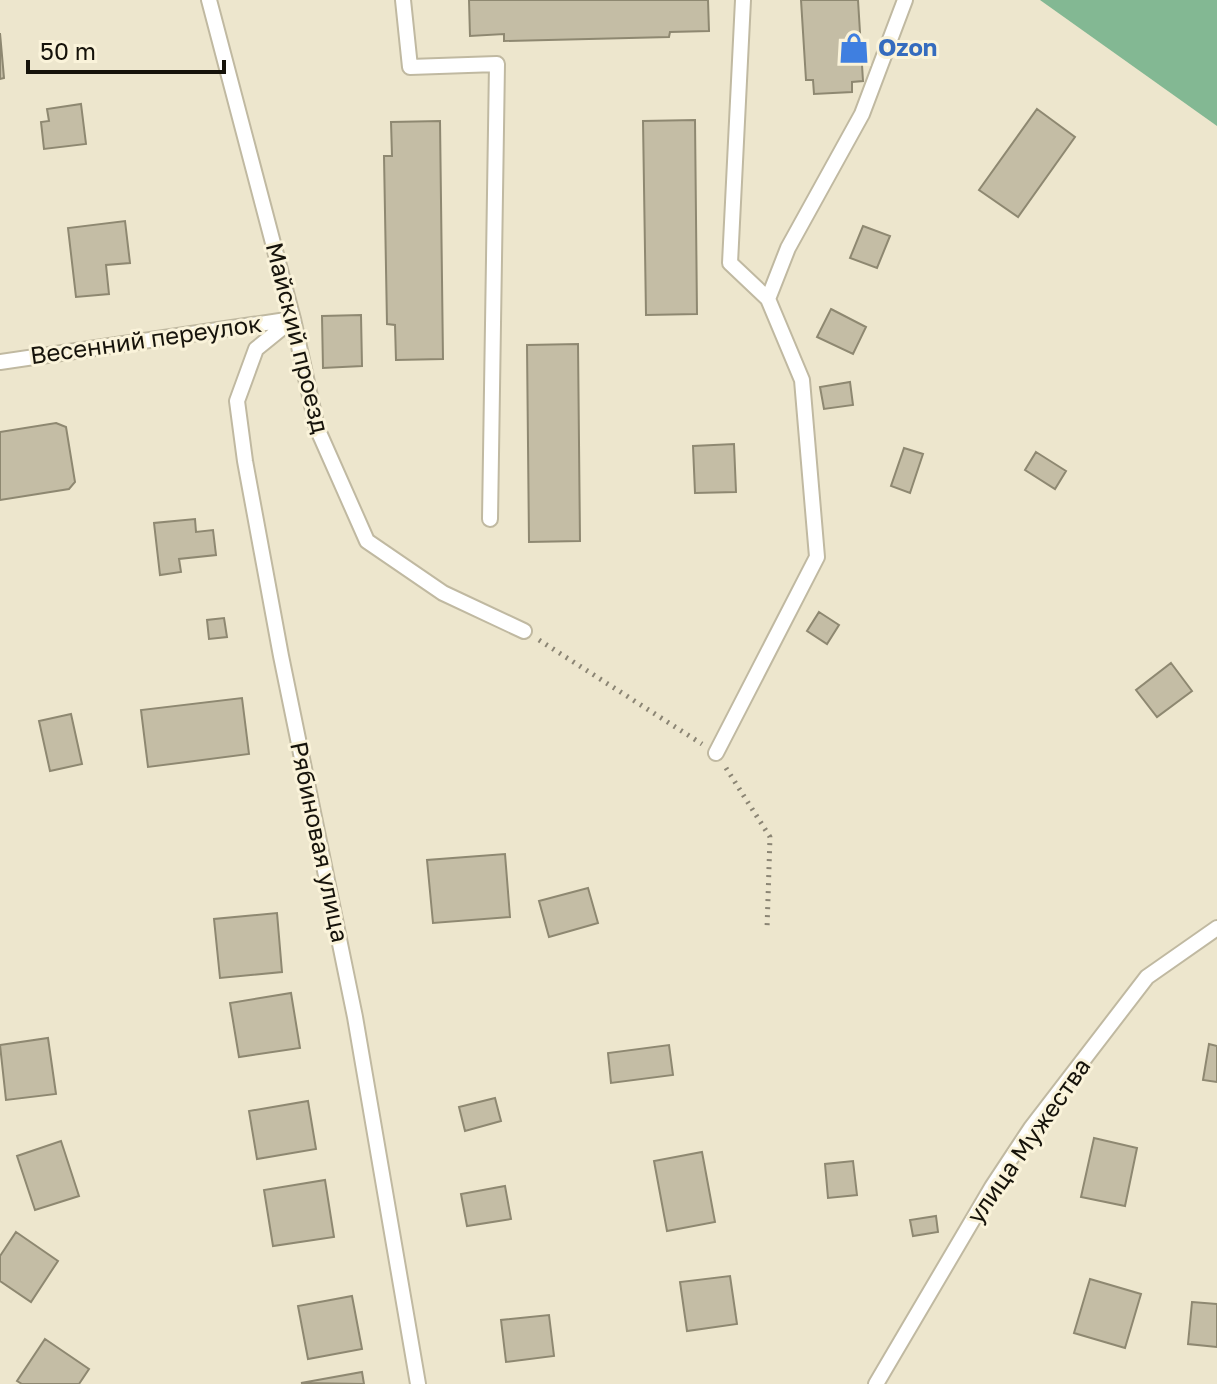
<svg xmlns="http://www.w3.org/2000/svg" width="1217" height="1384" viewBox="0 0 1217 1384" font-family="'Golos Text',sans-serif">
	<rect width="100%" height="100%" fill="#ede6cd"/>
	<path fill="#83b893" d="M1040 0H1217V126Z"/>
	<path fill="#c4bda5" stroke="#8e8871" stroke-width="2" d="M469 0H708L709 31 670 32 669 37 504 41V34L470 36Z
		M801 0H858L863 81 852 82V92L814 94 813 80H806Z
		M0 33 4 78 0 79Z
		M81 104 86 144 44 149 41 122 49 121 47 109Z
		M1037 109 1075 137 1018 217 979 190Z
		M695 120 697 314 646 315 643 121Z
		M440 121 443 359 396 360 395 325 387 324 384 156H392L391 122Z
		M125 221 130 263 106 265 109 294 76 297 68 228Z
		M863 226 890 236 877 268 850 258Z
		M831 309 866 327 853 354 817 337Z
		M361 315 362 366 323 368 322 316Z
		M578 344 580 541 529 542 527 345Z
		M850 382 853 405 824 409 820 387Z
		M56 423 66 427 75 482 69 489 0 500V432Z
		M734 444 736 492 695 493 693 446Z
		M904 448 923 454 910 493 891 486Z
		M1036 452 1066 471 1055 489 1025 470Z
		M195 519 196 532 213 530 216 555 179 559 181 572 160 575 154 523Z
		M819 612 839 625 827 644 807 631Z
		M224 618 227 637 209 639 207 620Z
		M1171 663 1192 691 1157 717 1136 690Z
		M242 698 249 754 148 767 141 710Z
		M71 714 82 764 50 771 39 721Z
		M505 854 510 917 433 923 427 860Z
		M588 888 598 923 549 937 539 901Z
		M277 913 282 972 220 978 214 919Z
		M291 993 300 1048 239 1057 230 1003Z
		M48 1038 56 1094 6 1100 0 1045Z
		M1209 1044 1217 1046V1082L1203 1080Z
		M669 1045 673 1075 611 1083 608 1053Z
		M495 1098 501 1121 465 1131 459 1107Z
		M308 1101 316 1149 257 1159 249 1111Z
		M1094 1138 1137 1148 1125 1206 1081 1197Z
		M61 1141 79 1196 35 1210 17 1156Z
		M702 1152 715 1222 667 1231 654 1161Z
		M853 1161 857 1195 828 1198 825 1164Z
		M325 1180 334 1237 273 1246 264 1190Z
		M505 1186 511 1219 467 1226 461 1194Z
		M936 1216 938 1232 913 1236 910 1220Z
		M16 1232 58 1261 31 1302 0 1281V1256Z
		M730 1276 737 1324 687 1331 680 1282Z
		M1090 1279 1141 1294 1125 1348 1074 1333Z
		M352 1296 362 1349 308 1359 298 1306Z
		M1192 1302 1217 1304V1347L1188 1344Z
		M549 1315 554 1356 506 1362 501 1320Z
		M45 1339 89 1369 79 1384H22L17 1381Z
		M362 1372 364 1384 301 1383Z"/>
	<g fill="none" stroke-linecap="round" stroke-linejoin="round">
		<defs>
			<path id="service" d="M209 0 293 319 317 428 367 541 443 593 524 631
				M403 0 410 67 497 64 490 519
				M743 0 730 263 768 299
				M293 319 256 349 237 401 245 461 281 656 355 1017 418 1384
				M0 362 293 319
				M716 753 817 557 802 380 768 299 788 248 862 114 905 0
				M876 1384 992 1187 1031 1128 1147 977 1217 928"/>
		</defs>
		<use href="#service" stroke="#c0b9a1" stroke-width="18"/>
		<path stroke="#8b8574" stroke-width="5" stroke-dasharray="2 6" stroke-linecap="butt" d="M539 640 702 744
			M726 768 770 837 767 929"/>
		<use href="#service" stroke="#fff" stroke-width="14"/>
	</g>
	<defs>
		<symbol id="shop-bare" viewBox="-9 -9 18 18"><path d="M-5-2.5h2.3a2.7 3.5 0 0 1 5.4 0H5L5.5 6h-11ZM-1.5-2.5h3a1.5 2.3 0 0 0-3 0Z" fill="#3f7fe0" stroke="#faf3da" stroke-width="2.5" paint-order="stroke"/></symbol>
	</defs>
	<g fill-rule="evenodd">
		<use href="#shop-bare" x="832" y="26" width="44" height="44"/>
	</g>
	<g text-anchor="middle" stroke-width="6" stroke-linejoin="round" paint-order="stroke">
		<g font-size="24" font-weight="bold" fill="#366cbe" stroke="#faf3da" text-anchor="start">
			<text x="878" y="56">Ozon</text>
		</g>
		<g font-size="24" fill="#16130b" stroke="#faf3da">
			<text transform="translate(297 338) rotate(76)" y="8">Майский проезд</text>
			<text transform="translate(146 340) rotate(-8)" y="8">Весенний переулок</text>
			<text transform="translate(319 842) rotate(78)" y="8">Рябиновая улица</text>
			<text transform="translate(1029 1141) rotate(-55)" y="8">улица Мужества</text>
		</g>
	</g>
	<path d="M28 60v12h196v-12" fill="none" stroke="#16130b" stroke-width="4"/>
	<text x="40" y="60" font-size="24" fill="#16130b" stroke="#faf3da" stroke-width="6" paint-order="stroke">50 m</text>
</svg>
